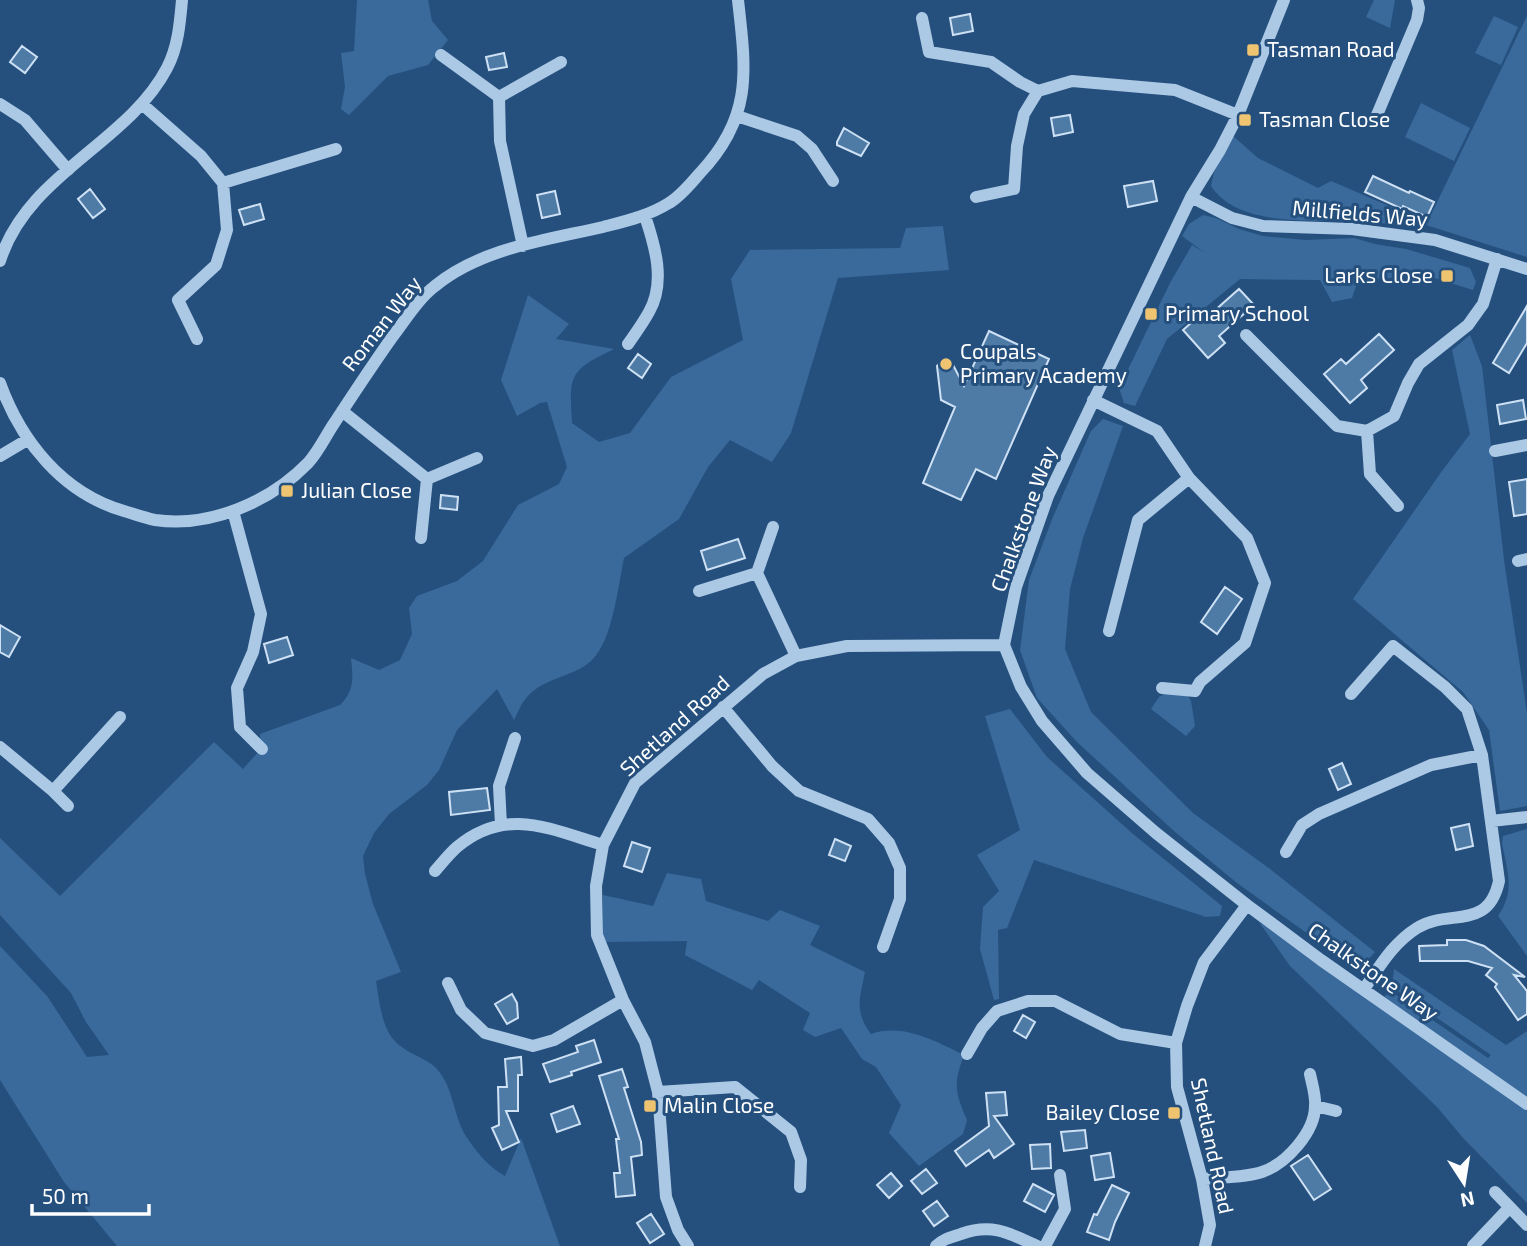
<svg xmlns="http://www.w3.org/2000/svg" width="1527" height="1246" viewBox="0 0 1527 1246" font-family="'Exo 2',sans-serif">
	<rect width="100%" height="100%" fill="#25507e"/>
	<path fill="#396a9b" d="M357 0H428L432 21 448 40 428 65 388 76 349 115 341 109 345 87 341 53 354 51Z
		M1374 0H1395L1390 28 1366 17Z
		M1494 16 1518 27 1501 65 1475 53Z
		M1527 16V257L1426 225Z
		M1421 103 1470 128 1454 161 1405 137Z
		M1233 136 1258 158 1318 188 1331 181 1426 222 1421 229C1403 226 1385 223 1368 222 1320 218 1240 230 1211 186L1214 172Z
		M1203 215 1216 218 1239 229 1263 236 1306 240 1354 238 1375 244 1406 249 1470 268 1476 282 1473 290 1403 268 1398 279 1359 278 1352 298 1332 302 1320 280 1240 279 1167 339 1135 406 1124 403 1119 388 1170 283 1192 245 1205 253 1182 236 1189 224Z
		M943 226 949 270 838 278 791 433 772 462 730 440 708 467 679 519 624 558C618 586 613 639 592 660 573 678 544 677 527 697 521 703 518 713 514 720L497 689 457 730 439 770 427 785 389 814 374 833 363 856 365 874 373 904 401 972 376 981C379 999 381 1023 392 1038 405 1054 427 1058 436 1068 453 1086 453 1112 464 1133 474 1149 488 1167 505 1176L521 1138 560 1246H117L64 1182 0 1080V946L47 996 87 1057 109 1055 86 1022 71 993 0 915V838L60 896 214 742 243 769 261 749 260 734 340 705C355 690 353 678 351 658L379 670 400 660 412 634 409 608 417 596 457 581 483 561 518 505 559 484 567 467 547 402 540 403 517 416 501 380 528 295 569 324 556 339 614 349C569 371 569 374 572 423L599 442 630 433 671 377 743 340 731 279 750 250 900 248 906 228Z
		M1470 335 1482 366 1504 560 1527 713V806L1500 811 1489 730 1463 692 1353 599 1442 471 1470 434 1452 350Z
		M1103 419 1123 426 1083 538 1070 589 1065 649 1091 712 1193 813 1270 869 1375 952 1365 963 1350 964 1237 883 1174 831 1077 742 1037 698 1020 650 1029 580 1053 517 1091 431Z
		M1167 693 1188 696 1191 701 1195 726 1186 736 1151 709 1159 697Z
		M1010 709 1047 757 1133 834 1222 906 1220 916 1206 917 1034 860 1007 928 998 930 999 999 994 1000 980 949 983 907 999 891 977 855 1020 830 985 716Z
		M1527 829V956L1498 916C1516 890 1507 871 1502 843L1503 836Z
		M667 873 701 879 706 901 768 921 780 910 820 926 810 945 865 972C860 997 854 1012 871 1034 903 1023 935 1041 964 1055 953 1084 955 1092 967 1120L963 1134 919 1166 889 1133 901 1105 876 1067 862 1059 841 1028 815 1037 803 1030 810 1013 759 980 752 990 685 955 687 941 603 942V895L653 906Z
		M1259 922 1379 1002 1390 991 1488 1058 1491 1055 1392 987 1394 969 1506 1045 1527 1031V1203L1464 1139 1437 1107 1290 966Z"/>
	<path fill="#4e7aa6" stroke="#cee1f4" stroke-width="2" d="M970 14 973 31 953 35 950 18Z
		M22 46 37 57 25 73 10 62Z
		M504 53 507 67 489 70 486 57Z
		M1070 115 1073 132 1054 136 1051 118Z
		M844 128 869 143 861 156 837 145V142Z
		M1373 176 1409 193 1410 191 1434 202 1427 217 1403 206 1402 209 1365 192Z
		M1153 181 1157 201 1128 207 1124 186Z
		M90 189 105 209 93 218 78 199Z
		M555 191 560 214 542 218 537 195Z
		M260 204 264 219 244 225 239 210Z
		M1239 289 1254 305 1219 336 1225 343 1208 358 1183 330 1200 315 1204 320Z
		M1527 306V343L1509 373 1493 363Z
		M989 331 1049 359 996 479 976 469 961 500 923 483 955 407 941 400 937 366 943 359 951 361 964 386Z
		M1379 334 1394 350 1361 380 1367 388 1350 403 1324 374 1341 359 1346 364Z
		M638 354 651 364 642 378 628 368Z
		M1523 400 1526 419 1500 424 1497 405Z
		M1527 479V514L1514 516 1509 482Z
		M441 495 458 497 457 510 440 508Z
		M738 539 745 558 707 570 701 551Z
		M1225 587 1242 599 1217 634 1201 622Z
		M0 625 20 637 9 657 0 652Z
		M287 637 293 655 269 663 264 644Z
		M1342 763 1351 784 1338 790 1329 769Z
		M487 788 490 810 451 815 449 792Z
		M1469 824 1473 846 1456 850 1451 828Z
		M835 839 851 846 845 861 829 855Z
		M632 842 650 848 642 872 624 866Z
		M1447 940H1466L1484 946 1525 977 1514 975 1527 991V1014L1518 1020 1495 987 1497 984 1486 975 1492 968 1468 961H1420L1419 946 1447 945Z
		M512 994 517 1003 518 1018 507 1024 495 1004Z
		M1023 1015 1035 1022 1026 1038 1014 1031Z
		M594 1040 601 1062 571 1072 572 1075 550 1082 543 1064 578 1052 576 1046Z
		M521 1057 522 1075H518V1111H506L519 1142 502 1150 492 1128 499 1125 498 1087H507L505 1059Z
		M622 1069 628 1087 624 1088 641 1142 642 1155 631 1157 635 1195 616 1197 614 1173H620L616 1139H619L599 1076Z
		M1005 1092 1007 1115 994 1116 1014 1144 994 1158 989 1150 966 1166 955 1151 989 1126 986 1093Z
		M573 1106 580 1124 557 1132 551 1114Z
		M1085 1130 1087 1148 1064 1151 1061 1132Z
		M1050 1144 1051 1168 1032 1169 1030 1145Z
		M1110 1153 1114 1177 1095 1180 1091 1156Z
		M1308 1155 1331 1189 1314 1200 1291 1166Z
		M926 1169 937 1183 922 1194 911 1181Z
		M891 1173 902 1186 889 1198 877 1185Z
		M1033 1184 1054 1195 1045 1212 1024 1201Z
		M1112 1185 1129 1193 1115 1222 1109 1240 1087 1232 1094 1214 1097 1215Z
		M937 1201 948 1216 934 1226 923 1211Z
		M651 1214 664 1234 650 1243 637 1223Z"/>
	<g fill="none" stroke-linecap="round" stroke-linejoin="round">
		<path stroke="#abc8e5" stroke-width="12" d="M1284 0 1238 115 1220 150 1191 197 1048 496 1016 587 1004 645 1021 687 1042 721 1087 773 1156 833 1247 905 1321 960 1527 1104
			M922 18 929 52 991 62 1020 82 1038 91
			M441 55 499 97
			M0 104 25 120 68 170
			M142 104 201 156 223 183 227 230 216 265 178 300 197 339
			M737 116 797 136 812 149 833 181
			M1374 122 1417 20 1419 8 1417 0
			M223 183 336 149
			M976 197 1014 189 1017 146 1024 114 1038 91 1072 81 1175 90 1238 115
			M1191 197 1232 218 1263 226 1352 229 1435 240 1527 269
			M523 246 500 141 499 97 561 62
			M0 261C27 174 128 143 167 68 178 47 180 23 182 0
			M1246 335 1337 426 1367 431 1394 416 1408 383 1419 364 1468 325 1483 304 1497 259
			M628 344C635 334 643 323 649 312 666 282 655 246 645 216
			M0 383C21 441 62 493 124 511 134 514 145 518 155 520 210 528 270 502 308 463 319 451 326 435 335 422 354 393 373 364 393 336 406 319 418 299 435 286 481 248 547 240 603 227 626 221 648 216 669 203 681 196 691 183 700 173 753 117 746 71 738 0
			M1093 400 1157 431 1189 478 1247 538 1265 583 1245 643 1200 682 1195 691 1162 688
			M342 411 427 479 477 458
			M1367 431 1370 474 1398 506
			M1495 451 1527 445
			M0 456 27 440
			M233 511 261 614 253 652 237 688 240 727 262 749
			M421 538 427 479
			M1518 561 1527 559
			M757 573 796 656
			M757 573 773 527
			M699 591 757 573
			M1109 631 1138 520 1189 478
			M1351 694 1393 646 1445 687 1467 709 1482 755 1499 881C1488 932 1449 908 1417 928 1393 943 1380 966 1364 989
			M723 707 772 766 799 791 868 819 889 843 900 868V899L883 947
			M0 747 53 791 68 806
			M53 791 120 717
			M1491 821 1527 817
			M501 825 499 786 515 738
			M1286 852 1302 825 1319 814 1431 765 1482 755
			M435 871C442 863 449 854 457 847 506 806 550 829 603 845
			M448 983 461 1010 485 1033 533 1046 554 1040 623 1000
			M967 1054 982 1028 997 1011 1028 1001H1055L1120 1034 1176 1043
			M658 1092 735 1087 791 1132 801 1160 800 1187
			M1315 1106 1336 1111
			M1202 1179C1221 1177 1244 1178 1262 1172 1286 1164 1315 1132 1315 1106 1316 1096 1312 1084 1310 1074
			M1495 1192 1527 1225
			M688 1246 678 1230 666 1197 658 1092 645 1042 623 1000 597 935 596 886 603 845 635 783 763 674 796 656 847 646 1004 645
			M936 1246C943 1239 951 1237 961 1234 992 1223 1009 1233 1037 1246
			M1045 1246 1065 1209 1060 1175
			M1205 1246 1210 1225 1202 1179 1177 1087 1176 1043 1187 1006 1204 962 1247 905
			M1473 1246 1509 1208"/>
	</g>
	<g fill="#efc470" stroke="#25507e" stroke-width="2.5">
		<rect x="1246" y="43" width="14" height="14" rx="3.5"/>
		<rect x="1238" y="113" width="14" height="14" rx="3.5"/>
		<rect x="1440" y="269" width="14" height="14" rx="3.5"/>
		<rect x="1144" y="307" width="14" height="14" rx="3.5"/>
		<circle cx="946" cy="364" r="7"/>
		<rect x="280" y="484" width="14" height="14" rx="3.5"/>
		<rect x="643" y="1099" width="14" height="14" rx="3.5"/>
		<rect x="1167" y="1106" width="14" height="14" rx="3.5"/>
	</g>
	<g text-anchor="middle" stroke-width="6" stroke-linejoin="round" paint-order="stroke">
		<g font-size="21" fill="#fff" stroke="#25507e" text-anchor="start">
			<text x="1267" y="57">Tasman Road</text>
			<text x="1259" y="127">Tasman Close</text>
			<text x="1433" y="283" text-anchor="end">Larks Close</text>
			<text x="1165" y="321">Primary School</text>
			<text x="960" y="359">Coupals<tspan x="960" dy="24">Primary Academy</tspan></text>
			<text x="301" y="498">Julian Close</text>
			<text x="664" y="1113">Malin Close</text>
			<text x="1160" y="1120" text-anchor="end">Bailey Close</text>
		</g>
		<g font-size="21" fill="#fff" stroke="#25507e">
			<text transform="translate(1360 214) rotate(5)" y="7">Millfields Way</text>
			<text transform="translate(382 324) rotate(-52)" y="7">Roman Way</text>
			<text transform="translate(1024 519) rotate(-70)" y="7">Chalkstone Way</text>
			<text transform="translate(675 726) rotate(-42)" y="7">Shetland Road</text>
			<text transform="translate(1373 972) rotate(35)" y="7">Chalkstone Way</text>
			<text transform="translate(1212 1146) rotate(78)" y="7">Shetland Road</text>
		</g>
	</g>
	<g transform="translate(1464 1183) rotate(168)" stroke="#25507e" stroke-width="5" paint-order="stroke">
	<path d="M0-5L12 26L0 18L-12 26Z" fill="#ffffff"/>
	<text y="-10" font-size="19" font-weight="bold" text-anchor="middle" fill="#ffffff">N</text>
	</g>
	<path d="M32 1204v10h117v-10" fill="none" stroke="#ffffff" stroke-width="3.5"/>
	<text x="42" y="1204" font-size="21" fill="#ffffff" stroke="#25507e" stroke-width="5" paint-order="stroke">50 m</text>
</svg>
